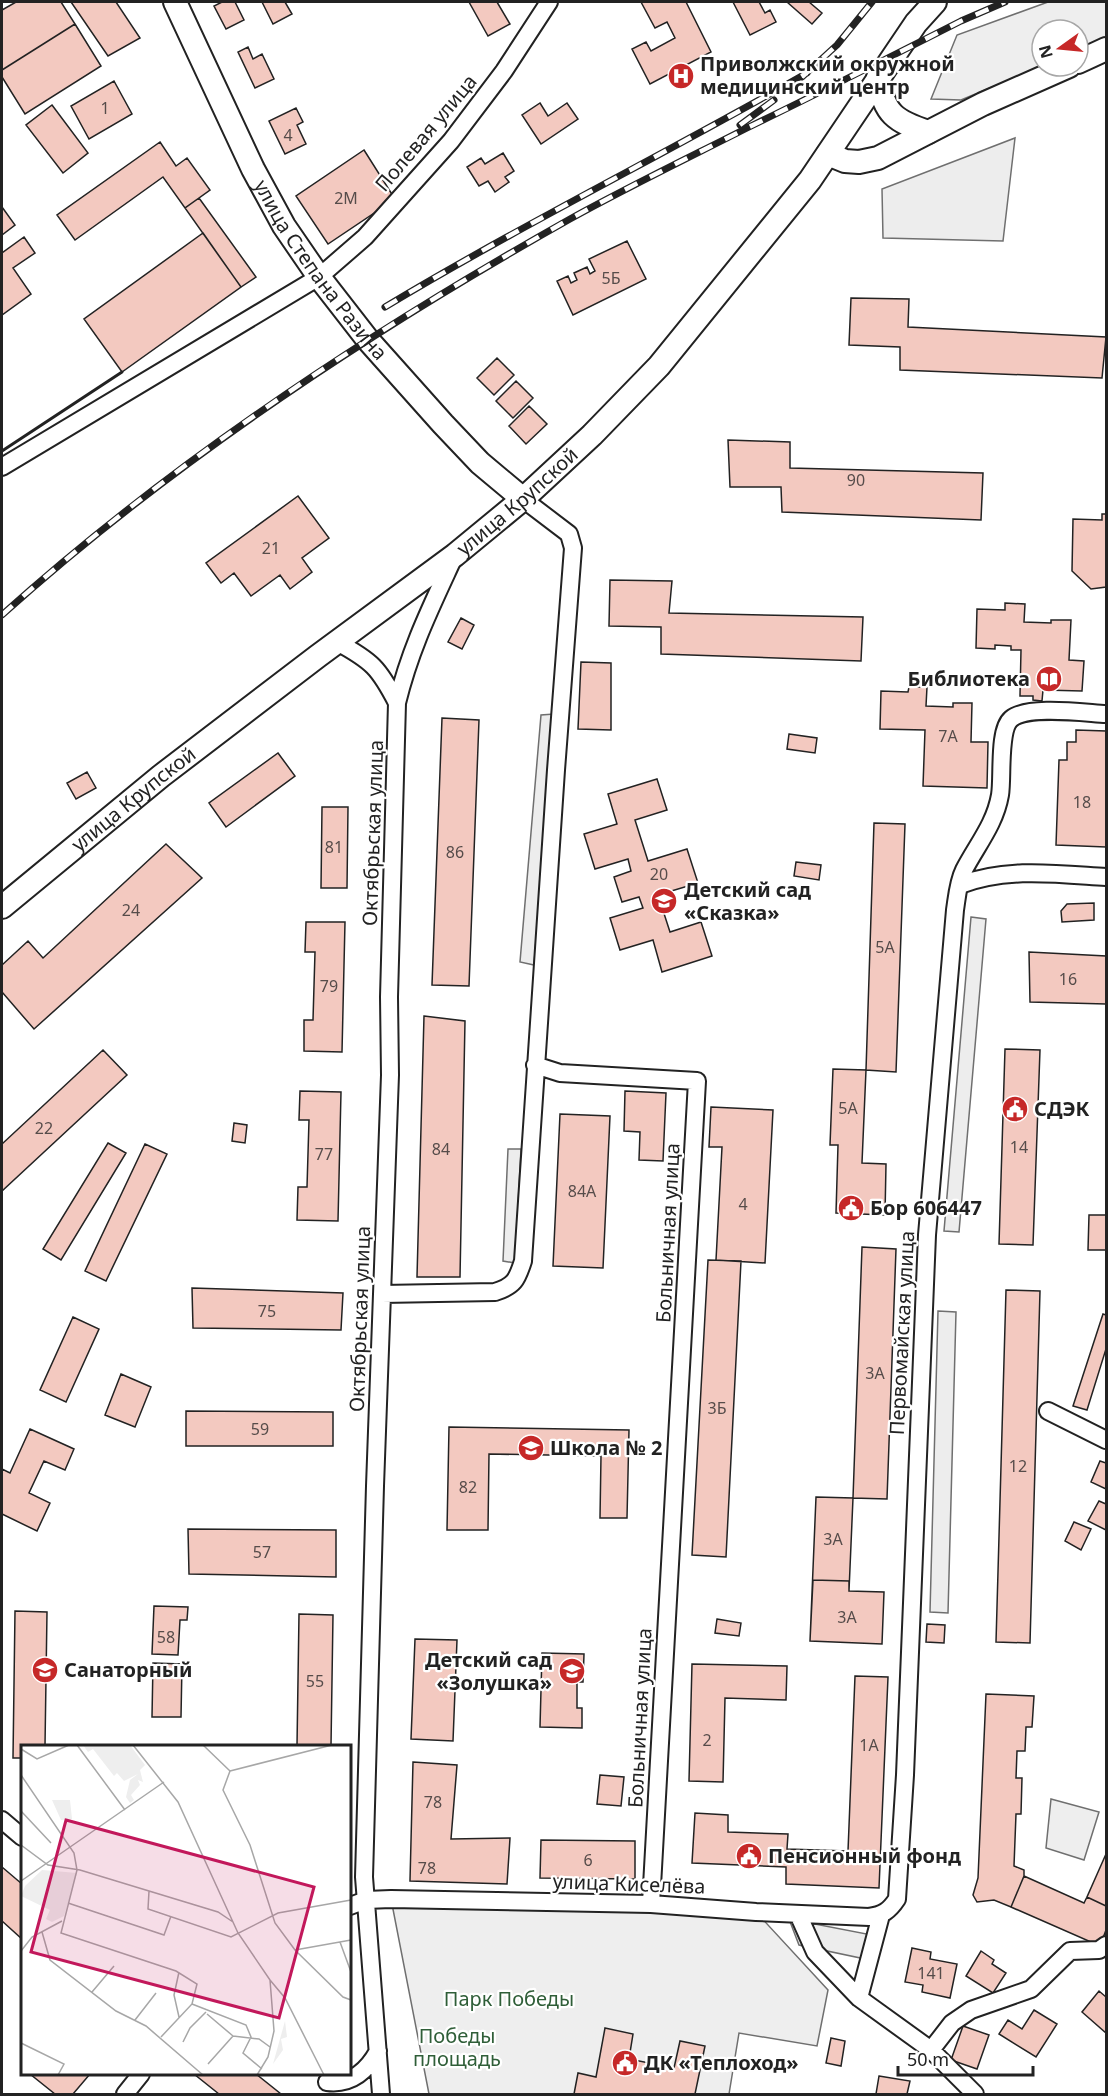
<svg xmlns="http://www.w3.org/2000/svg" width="1108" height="2096" viewBox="0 0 1108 2096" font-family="'Noto Sans',sans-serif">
	<rect width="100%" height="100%" fill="#fff"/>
	<path fill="#eee" stroke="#6f6f6f" stroke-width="1.5" d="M1048 2H1106V40L1078 52V30H1042L1043 66 961 100 931 99 957 35Z
		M1051 1799 1099 1812 1084 1860 1046 1848Z
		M391 1899 756 1912 828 1990 817 2046 739 2033 729 2094H429Z"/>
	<path fill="#ededed" stroke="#6f6f6f" stroke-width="1.5" d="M1015 138 1003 241 883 238 882 189Z
		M554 714 534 965 520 962 541 715Z
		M971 917 986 919 959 1232 944 1231Z
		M508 1149H521L515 1263 503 1261Z
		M938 1311 956 1312 948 1613 930 1612Z
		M789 1919 872 1935 870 1960 799 1945Z"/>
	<path fill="#f3c9c0" stroke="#222" stroke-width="1.5" d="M16 2H61L75 24 2 70V10Z
		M71 2H116L140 38 108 56Z
		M222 2H235L244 20 226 29 214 6Z
		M262 2H285L292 14 273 24Z
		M469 2H497L510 24 488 36Z
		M641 2H686L711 52 650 84 632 49 646 42 651 51 675 38 667 22 655 28Z
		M733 2H759L765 13 770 10 776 22 750 35Z
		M787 2H809L822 13 812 24Z
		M75 24 101 66 25 114 2 77V70Z
		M248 47 253 59 262 54 274 79 255 88 238 52Z
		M114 81 132 114 89 139 71 106Z
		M540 103 548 116 567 103 578 119 541 144 522 115Z
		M52 105 88 153 63 173 26 125Z
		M296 108 303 122 297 125 306 144 285 154 269 121Z
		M160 142 176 166 187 158 210 190 185 208 163 177 75 240 57 215Z
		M364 150 395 199 328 244 296 196Z
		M503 153 514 171 505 177 509 182 495 192 488 181 479 186 467 167 481 158 485 164Z
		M199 198 256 277 241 287 185 208Z
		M2 207 15 225 2 235Z
		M203 233 241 287 122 372 84 319Z
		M24 237 35 253 13 268 31 294 2 315V253Z
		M627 241 646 279 573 315 557 281 568 276 571 283 577 280 574 273 587 267 590 274 595 271 589 259Z
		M851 298 909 299 908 327 1106 337 1102 378 900 370V347L849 345Z
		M497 358 514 375 494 395 477 378Z
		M516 381 533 398 513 418 496 401Z
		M529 406 547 424 526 444 509 426Z
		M728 440 790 442V468L983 473 981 520 782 512 781 487H730Z
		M298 496 329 538 302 558 312 572 290 589 280 575 251 596 234 573 221 583 206 563Z
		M1102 514H1106V587L1091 589 1072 571 1073 519 1102 520Z
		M610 580 672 581 669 613 863 617 861 661 661 654V627L609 626Z
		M1005 603 1025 604 1024 622 1051 623V620H1071L1069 660 1084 661 1082 691 1043 690 1042 701 1033 700V696H1020L1021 650H1011V646L995 645V649L976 648 977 609 1005 610Z
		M461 618 474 625 462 649 448 642Z
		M581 662 611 663V730L578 729Z
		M909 687H927L926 706 953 707V703H972L971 742H988L987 788 923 786 925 730 880 729 881 691 908 692Z
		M442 718 479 720 469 986 432 985Z
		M1076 730 1106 731V847L1056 845 1059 760H1067V742H1076Z
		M789 734 817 738 815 753 787 749Z
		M278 753 295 776 226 827 209 803Z
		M87 772 96 788 76 799 67 783Z
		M657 779 667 810 635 820 648 861 687 849 698 883 658 895 670 932 701 922 712 956 662 972 653 940 620 950 610 918 643 908 639 897 622 902 614 877 631 871 628 859 595 869 584 834 617 824 608 794Z
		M322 807H348L347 888H321Z
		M874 823 905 824 896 1072 866 1070Z
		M166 844 202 878 34 1029 2 992V965L28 941 43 958Z
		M796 862 821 865 819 880 794 876Z
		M1094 903V920L1062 922 1061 911 1067 904Z
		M306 922H345L342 1052 304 1051V1020H313L315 952H305Z
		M1029 952 1106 956V1004L1030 1002Z
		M424 1016 465 1021 460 1277H417Z
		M1005 1049 1040 1050 1033 1245 999 1244Z
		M103 1050 127 1075 2 1191V1144Z
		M833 1069 866 1070 862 1163 886 1164 885 1215 836 1213 838 1145H830Z
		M300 1091 341 1092 338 1221 297 1220 298 1187H307L309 1120H299Z
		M625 1091 666 1093 663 1161 639 1160 640 1132 624 1131Z
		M711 1107 773 1110 765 1263 716 1260 722 1147H709Z
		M560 1114 610 1116 603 1268 553 1266Z
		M234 1123 247 1125 245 1143 232 1141Z
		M108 1143 126 1153 61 1260 43 1249Z
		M145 1144 167 1154 106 1281 85 1271Z
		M1089 1215H1106V1250H1088Z
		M862 1247 896 1249 887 1499 853 1498Z
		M708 1260 741 1261 726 1557 692 1555Z
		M192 1288 343 1293 341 1330 193 1328Z
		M1006 1290 1040 1291 1030 1643 996 1642Z
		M1103 1314 1106 1315V1349L1087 1410 1073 1406Z
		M73 1317 99 1329 66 1402 40 1390Z
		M121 1374 151 1387 135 1427 105 1415Z
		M186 1411 333 1412V1446H186Z
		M449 1427 629 1430 627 1518H600L601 1456 489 1454 488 1530H447Z
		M30 1429 74 1449 65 1470 44 1461 29 1493 50 1503 37 1531 2 1514V1469L10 1473Z
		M1100 1461 1106 1463V1489L1091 1482Z
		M816 1497 853 1498 849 1591 884 1592 882 1644 810 1641Z
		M1099 1501 1106 1504V1530L1088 1521Z
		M1074 1522 1091 1529 1081 1550 1065 1541Z
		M188 1529 336 1530V1577L189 1574Z
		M813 1580 849 1581V1591L884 1592 882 1644 810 1641Z
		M154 1606 188 1607 187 1620H180L178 1655 152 1654Z
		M15 1611 47 1612 45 1746H22V1758H13Z
		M299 1614 333 1615 331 1746H297Z
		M717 1619 741 1623 739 1636 715 1633Z
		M927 1624 945 1625 944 1643 926 1642Z
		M415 1639 457 1640 453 1741 411 1739Z
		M542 1653 584 1654 583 1682H577V1708H582V1728L540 1727Z
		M153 1663 182 1664 181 1717H152Z
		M692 1664 787 1666 786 1700 725 1698 723 1782 689 1781Z
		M855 1676 888 1677 879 1888 786 1884V1867L692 1863 695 1813 728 1815V1832L788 1834 787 1849 848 1851Z
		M986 1694 1034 1696 1032 1727H1026L1025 1751H1017L1016 1778H1022L1021 1814H1016L1014 1866 1024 1870V1876L1011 1907 994 1900 977 1902 973 1895 978 1878Z
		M413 1762 457 1765 451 1839 510 1838 507 1884 410 1881Z
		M600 1775 624 1777 621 1806 597 1804Z
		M541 1840 635 1841V1879L540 1878Z
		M1106 1854V1906L1087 1897Z
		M2 1867 22 1884V1939L2 1921Z
		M1024 1876 1084 1903 1087 1897 1106 1906V1930L1100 1946 1011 1907Z
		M912 1948 931 1952 930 1959 957 1964 950 1998 922 1992 923 1985 905 1982Z
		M981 1951 994 1960 992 1964 1006 1973 993 1993 966 1976Z
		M1099 1991 1106 1997V2033L1082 2012Z
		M1034 2010 1057 2024 1036 2057 999 2034 1008 2020 1022 2029Z
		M963 2026 989 2035 977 2069 951 2060Z
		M605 2028 633 2034 629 2059 674 2068 680 2041 705 2046 695 2094H574L578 2073 596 2077Z
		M831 2038 845 2041 841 2066 826 2063Z
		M30 2074H90L73 2094H55Z
		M194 2074H256L281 2094H219Z
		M879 2076 910 2081 907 2094H876Z"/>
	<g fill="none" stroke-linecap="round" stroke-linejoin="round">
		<defs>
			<path id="street" d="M2 467 319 277 365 237 451 141 504 71 549 2
				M337 642C372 661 379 668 397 703
				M960 885C1006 867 1058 874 1106 877
				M535 1065 560 1073 697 1081 651 1904
				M382 1294 495 1292C514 1286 517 1280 523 1261L556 770 573 548 569 534 523 499
				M1048 1411 1106 1440
				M2 1820 22 1837
				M350 1906 366 1900 391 1899 651 1904 756 1912 869 1917C883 1915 889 1911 897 1899L905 1775 927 1235 955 910C957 897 958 882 964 870 977 845 995 824 1000 795 1003 778 998 730 1011 719 1027 705 1085 713 1106 714
				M798 1914 815 1952 859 1998 931 2050 975 2094
				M859 1998 881 1915
				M931 2050 952 2023 971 2010 1031 1989 1070 1951 1099 1950 1106 1945
				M327 2082C351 2085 367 2071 378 2051
				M125 2094 141 2074
				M381 2094 364 1877 375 1486 390 1075 389 997 397 703C410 649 431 607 454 557"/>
			<g id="secondary">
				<path id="s1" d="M175 2 253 169 284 226 319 277 368 340 443 424 480 463 523 499"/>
				<path d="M1078 62 1106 49"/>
				<path d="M878 78C884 114 895 121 928 132"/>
				<path d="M828 154 845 161 859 162 878 158 983 104 1069 66"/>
				<path id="s2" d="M2 907 161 776 318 656 455 555 523 499 592 435 659 366 810 180 916 23 935 2"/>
			</g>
		</defs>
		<use href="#street" stroke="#222" stroke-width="20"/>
		<use href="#secondary" stroke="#222" stroke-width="26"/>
		<use href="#street" stroke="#fff" stroke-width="16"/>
		<use href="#secondary" stroke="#fff" stroke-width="22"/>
		<defs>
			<path id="rail" d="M802 77 837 45 872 2
				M740 125 774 100
				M385 307C523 224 667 153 807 73
				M2 615C173 461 369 332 570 219 628 187 688 158 747 128 819 93 890 57 961 21L1005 2"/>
		</defs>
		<use href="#rail" stroke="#222" stroke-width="7"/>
		<use href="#rail" stroke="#fff" stroke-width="4.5" stroke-dasharray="14" stroke-linecap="butt"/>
		<path stroke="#222" stroke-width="3" d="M2 451 122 372"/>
	</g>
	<defs>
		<symbol id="hospital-disc" viewBox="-11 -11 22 22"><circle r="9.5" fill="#c62828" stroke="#fff"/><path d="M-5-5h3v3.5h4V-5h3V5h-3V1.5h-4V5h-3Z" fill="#fff"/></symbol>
		<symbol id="library-disc" viewBox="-11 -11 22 22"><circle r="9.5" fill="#c62828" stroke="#fff"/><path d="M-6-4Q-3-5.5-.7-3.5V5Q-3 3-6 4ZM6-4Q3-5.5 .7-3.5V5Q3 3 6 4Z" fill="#fff"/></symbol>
		<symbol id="school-disc" viewBox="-11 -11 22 22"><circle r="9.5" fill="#c62828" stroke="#fff"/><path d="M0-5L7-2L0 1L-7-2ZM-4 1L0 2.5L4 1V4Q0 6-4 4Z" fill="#fff"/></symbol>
		<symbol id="civic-disc" viewBox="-11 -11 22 22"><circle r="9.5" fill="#c62828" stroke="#fff"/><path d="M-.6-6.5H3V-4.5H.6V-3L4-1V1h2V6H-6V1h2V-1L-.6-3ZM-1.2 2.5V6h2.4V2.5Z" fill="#fff"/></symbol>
	</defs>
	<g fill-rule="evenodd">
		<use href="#hospital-disc" x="666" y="61" width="30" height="30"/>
		<use href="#library-disc" x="1034" y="664" width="30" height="30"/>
		<use href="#school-disc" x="649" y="886" width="30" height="30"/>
		<use href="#civic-disc" x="1000" y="1094" width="30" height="30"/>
		<use href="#civic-disc" x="836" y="1193" width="30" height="30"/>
		<use href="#school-disc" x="516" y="1433" width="30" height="30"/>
		<use href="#school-disc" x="30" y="1655" width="30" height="30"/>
		<use href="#school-disc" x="557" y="1656" width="30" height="30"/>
		<use href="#civic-disc" x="734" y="1841" width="30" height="30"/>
		<use href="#civic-disc" x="610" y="2048" width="30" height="30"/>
	</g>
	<g text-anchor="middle" stroke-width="4.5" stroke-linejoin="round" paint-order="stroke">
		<g font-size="16" fill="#564c4a">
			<text x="105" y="114">1</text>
			<text x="288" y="141">4</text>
			<text x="346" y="204">2М</text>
			<text x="611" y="284">5Б</text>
			<text x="856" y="486">90</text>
			<text x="271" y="554">21</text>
			<text x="948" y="742">7А</text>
			<text x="1082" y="808">18</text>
			<text x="334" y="853">81</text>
			<text x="455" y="858">86</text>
			<text x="659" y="880">20</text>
			<text x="131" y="916">24</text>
			<text x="885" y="953">5А</text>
			<text x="1068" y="985">16</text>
			<text x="329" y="992">79</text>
			<text x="848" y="1114">5А</text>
			<text x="44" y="1134">22</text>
			<text x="1019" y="1153">14</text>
			<text x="441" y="1155">84</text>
			<text x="324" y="1160">77</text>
			<text x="582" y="1197">84А</text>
			<text x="743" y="1210">4</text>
			<text x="267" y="1317">75</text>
			<text x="875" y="1379">3А</text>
			<text x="717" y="1414">3Б</text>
			<text x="260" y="1435">59</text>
			<text x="1018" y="1472">12</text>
			<text x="468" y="1493">82</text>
			<text x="833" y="1545">3А</text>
			<text x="262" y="1558">57</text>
			<text x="847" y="1623">3А</text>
			<text x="166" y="1643">58</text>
			<text x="315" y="1687">55</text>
			<text x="707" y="1746">2</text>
			<text x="869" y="1751">1А</text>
			<text x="433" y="1808">78</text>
			<text x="588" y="1866">6</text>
			<text x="427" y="1874">78</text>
			<text x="931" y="1979">141</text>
		</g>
		<g font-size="20" font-weight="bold" fill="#222" stroke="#fff" text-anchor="start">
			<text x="700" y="71">Приволжский окружной<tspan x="700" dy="23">медицинский центр</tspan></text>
			<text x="1030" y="686" text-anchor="end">Библиотека</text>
			<text x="684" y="897">Детский сад<tspan x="684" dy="23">«Сказка»</tspan></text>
			<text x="1034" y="1116">СДЭК</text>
			<text x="870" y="1215">Бор 606447</text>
			<text x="550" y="1455">Школа № 2</text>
			<text x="552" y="1667" text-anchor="end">Детский сад<tspan x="552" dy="23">«Золушка»</tspan></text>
			<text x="64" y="1677">Санаторный</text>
			<text x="768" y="1863">Пенсионный фонд</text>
			<text x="644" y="2070">ДК «Теплоход»</text>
		</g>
		<g font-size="20" fill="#222" stroke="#fff">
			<text transform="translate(426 133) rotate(-50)" y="7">Полевая улица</text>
			<text dy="7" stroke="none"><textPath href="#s1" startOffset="306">улица Степана Разина</textPath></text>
			<text dy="7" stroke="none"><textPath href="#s2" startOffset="656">улица Крупской</textPath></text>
			<text dy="7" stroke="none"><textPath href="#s2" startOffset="170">улица Крупской</textPath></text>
			<text transform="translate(373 833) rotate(-88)" y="7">Октябрьская улица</text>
			<text transform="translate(668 1233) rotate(-87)" y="7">Больничная улица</text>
			<text transform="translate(360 1319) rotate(-88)" y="7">Октябрьская улица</text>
			<text transform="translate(902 1333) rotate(-87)" y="7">Первомайская улица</text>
			<text transform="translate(640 1718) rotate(-87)" y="7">Больничная улица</text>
			<text transform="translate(629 1884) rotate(2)" y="7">улица Киселёва</text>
		</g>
		<g font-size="20" fill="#2f5e38" stroke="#fff">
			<text x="509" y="2006">Парк Победы</text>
			<text x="457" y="2043">Победы<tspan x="457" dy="23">площадь</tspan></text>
		</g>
	</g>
	<g transform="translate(21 1745)">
		<rect width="330" height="330" fill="#fff"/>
		<path d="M62 0H109L124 20 119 25 122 37 117 35 119 40 110 50 113 55 109 58 105 52 109 35 117 29 103 36 96 28 93 31 72 4 67 7ZM31 55H49L51 74 40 75ZM21 125 56 128 43 171 31 177 25 174 29 165 0 151 4 141ZM264 276 266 292 260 294 262 305 252 319Z" fill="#eee"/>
		<path fill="none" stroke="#a7a7a7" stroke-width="1.5" d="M56 0 104 65M112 0 157 57 217 188 249 235M182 0 209 26M0 4 16 14 48 0M209 26 202 45 229 100 254 178 274 205 322 252 330 255M209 26 311 0M0 30 53 108 56 125 40 188 155 226 176 239 171 259 140 292M0 66 30 98M0 100 27 120 59 125 197 167 212 177M0 136 143 37M128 146 127 164 210 192 257 168 330 155M47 158 143 190 150 171M21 187 29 215 95 266 125 281 182 330M319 197 330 227M274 205 330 195M0 206 11 192 41 176M158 227 153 250 158 272M249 235 264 253 303 330M71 247 93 221M171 259 225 280 230 292 222 308 241 324M186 269 212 291M114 275 135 248M212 291 238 294 249 302M162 297 169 283 185 267M0 298 43 319 37 330M187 319 212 291M236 330 247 312 253 286 249 235"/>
		<path fill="#c2185b" fill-opacity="0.15" stroke="#c2185b" stroke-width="3" d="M45 75 293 142 258 273 10 207Z"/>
		<rect width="330" height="330" fill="none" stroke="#222" stroke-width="3"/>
	</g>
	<rect width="1108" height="2096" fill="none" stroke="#222222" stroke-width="6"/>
	<g transform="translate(1060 48) rotate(255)"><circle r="28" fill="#ffffff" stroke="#a7a7a7" stroke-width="1.5"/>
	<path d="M0-4.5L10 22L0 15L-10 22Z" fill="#c62828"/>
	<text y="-9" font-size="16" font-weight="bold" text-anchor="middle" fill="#222222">N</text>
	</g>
	<path d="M898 2066v9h135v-9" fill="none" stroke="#222222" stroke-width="3"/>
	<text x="907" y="2066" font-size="18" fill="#222222" stroke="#ffffff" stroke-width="4.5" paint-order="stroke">50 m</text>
</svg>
